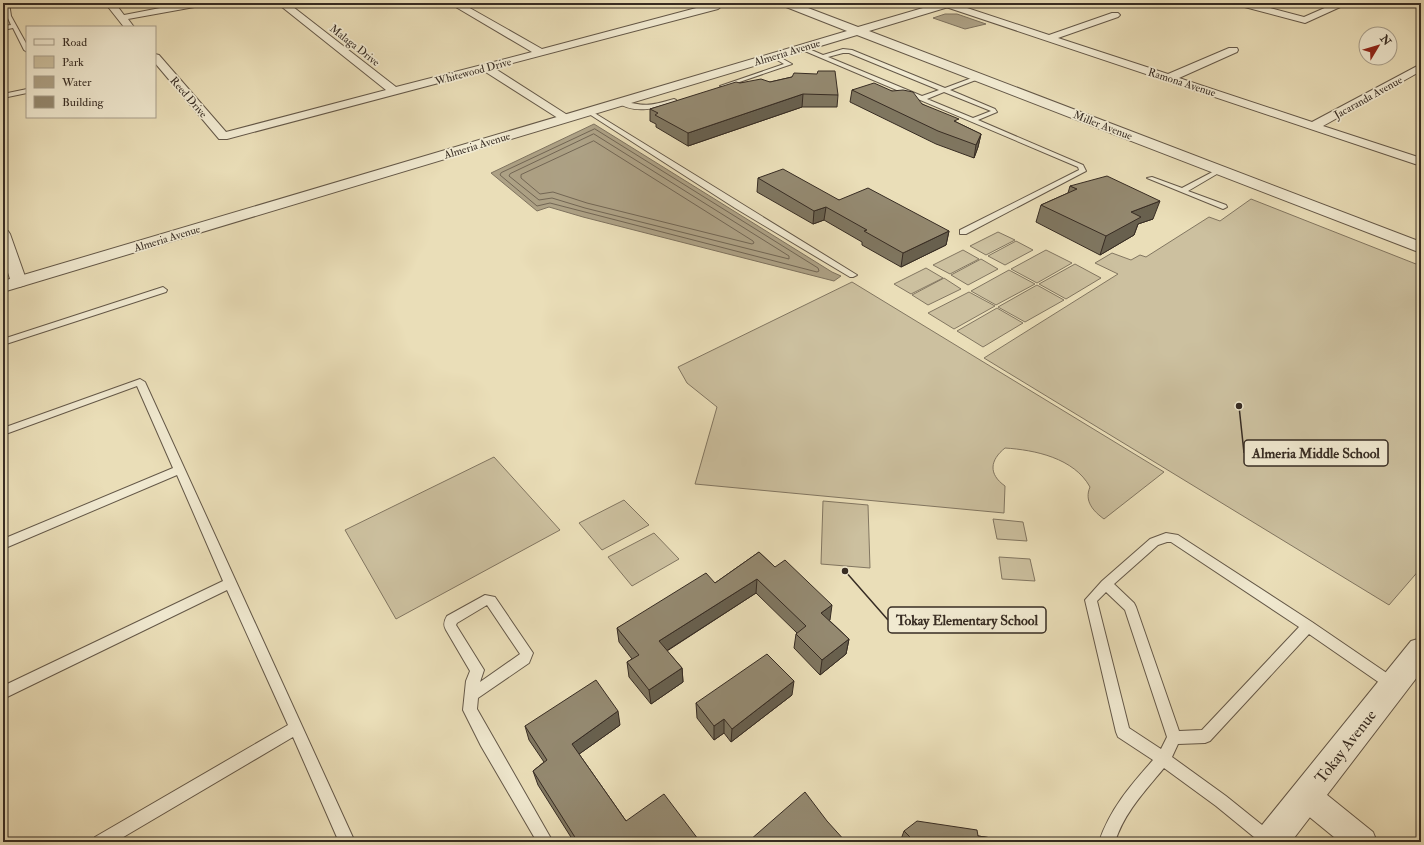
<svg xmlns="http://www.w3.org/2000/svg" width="1424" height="845" viewBox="0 0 1424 845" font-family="'IM FELL Double Pica',serif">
	<rect width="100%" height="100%" fill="#eadeb8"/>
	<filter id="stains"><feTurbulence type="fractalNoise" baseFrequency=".005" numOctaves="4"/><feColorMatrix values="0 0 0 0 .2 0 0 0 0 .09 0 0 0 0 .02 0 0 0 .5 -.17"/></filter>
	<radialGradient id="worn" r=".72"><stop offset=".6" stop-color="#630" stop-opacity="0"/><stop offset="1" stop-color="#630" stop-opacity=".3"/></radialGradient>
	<path fill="#ccc09f" stroke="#827661" d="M1251 199 1421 266V568L1389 605 984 358 1118 274 1095 263 1112 253 1131 260 1140 255 1146 257 1209 217 1220 221Z
		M998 232 1015 240 986 255 970 246Z
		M1016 241 1033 250 1005 265 988 256Z
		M963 250 979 259 950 274 933 265Z
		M1046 250 1072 263 1037 283 1011 269Z
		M981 259 998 269 968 285 951 275Z
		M1075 264 1101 278 1066 299 1039 284Z
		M926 268 943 278 911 294 894 284Z
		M1009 270 1035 284 996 305 971 291Z
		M944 278 961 289 928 305 912 295Z
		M852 282 1164 472 1104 519C1093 511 1084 501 1090 487 1074 458 1035 450 1005 448 990 460 988 474 1005 486L1004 513 695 484 717 407 687 383 678 367Z
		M1037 285 1064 300 1025 322 998 307Z
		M969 292 995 306 954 329 928 313Z
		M997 308 1023 323 983 347 957 331Z
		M494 457 560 530 396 619 345 530Z
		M624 500 649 525 602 550 579 523Z
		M823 501 868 505 870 568 821 564Z
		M993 519 1023 522 1027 541 997 539Z
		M654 533 679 559 632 586 608 557Z
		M999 557 1030 559 1035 581 1002 579Z"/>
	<path fill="#ada185" stroke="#7e725e" d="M945 14H957L986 24 965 29 933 18Z
		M594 124 832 272 841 276 834 281 583 217 549 207 537 211 491 173Z"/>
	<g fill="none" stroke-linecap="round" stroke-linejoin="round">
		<path stroke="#726654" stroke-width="1" d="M595 129 818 268 819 271 817 272 550 203 537 206 500 175 501 173Z
			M594 134 789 256V259L585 208 552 198 539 200 509 176 510 174Z
			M594 141 753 241 754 243 752 244 587 203 553 192 540 194 521 178V175Z"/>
		<defs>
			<path id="service" d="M5 3H9L11 16 27 45V52L24 50 13 28 3 30V26L11 25 7 16Z
				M802 46 823 55 843 49 852 50 945 88 977 76H981V78L950 90 995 109 997 112 978 120 1083 165 1086 171 966 234H960V230L1079 170 1078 167 800 49 799 48ZM843 53H849L939 90 922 96 828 57ZM944 92 991 111 973 118 927 99Z
				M772 55H776L792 64 725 87 720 86 784 64 772 57Z
				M27 89V93L3 98V94Z
				M674 99 676 100V102C658 108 634 115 617 102L620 100C644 107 650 106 674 99Z
				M588 109 857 275 853 277H850L735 208 586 112 585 111Z
				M1220 168 1222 169V171L1188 191 1226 205 1227 207 1223 209 1147 178 1152 177 1182 188Z
				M163 287 167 290 166 292 3 345V339Z
				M140 379 145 382 355 842H339L293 737 115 842H92L95 837 288 725 227 590 3 699V686L223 581 177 475 3 549V539L173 468 137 386 3 435V428Z
				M1166 533 1178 535 1312 622 1397 680 1399 684 1397 688 1392 690 1387 688 1309 634 1210 741 1205 743 1178 744 1172 757 1226 796 1272 833 1275 838 1273 842H1260L1216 806 1164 768C1145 791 1124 813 1115 842H1099C1110 809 1130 786 1153 760L1118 737 1116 732 1085 600 1102 581 1150 539ZM1167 542H1171L1299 627 1202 730 1179 731 1136 607 1134 603 1114 584 1158 545ZM1106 592 1125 610 1167 737 1161 749 1129 728 1097 601Z
				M485 595 495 597 533 653 529 663 478 698 477 709 553 842H537L481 746 463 710 466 681 470 671 446 630C443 625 444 621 447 616ZM487 605 520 654 480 682 484 670 456 625 457 623Z"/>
			<path id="minor" d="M105 3H115L124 15 186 3H205L200 6 128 19 134 27H124Z
				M277 3H288L396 87 532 52 449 3H461L542 49 715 3H726L718 9 494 68 569 116 571 118 569 120H561L484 71 227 139H219L155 63V54L159 55 226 132 386 90Z
				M938 3H952L1049 35 1112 13H1118L1120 15 1118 17 1058 38 1168 74 1229 48H1237L1238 50 1237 52 1179 78 1312 122 1421 64V71L1323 126 1421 158V166L940 5Z
				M1235 3H1251L1304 17 1336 3H1349L1305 23 1237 5Z
				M3 230 8 231 10 234 27 282 25 285 19 287 13 285 11 282 3 257Z
				M1306 782 1316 786 1373 832 1377 842H1340L1296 806 1292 796 1296 786Z"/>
			<path id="tertiary" d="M780 3H795L858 27 940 3H956L955 5 869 31 1421 242V253L857 35 3 292V281L847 31 781 5Z
				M1421 638V672L1291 842H1253L1258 830 1411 641Z"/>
		</defs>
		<use href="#service" stroke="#645848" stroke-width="2"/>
		<use href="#minor" stroke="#645848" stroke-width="2"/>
		<use href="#tertiary" stroke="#645848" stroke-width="2"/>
		<use href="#service" fill="#f1ead1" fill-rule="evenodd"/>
		<use href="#minor" fill="#f1ead1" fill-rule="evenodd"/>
		<use href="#tertiary" fill="#f1ead1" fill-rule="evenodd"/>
	</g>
	<path fill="#7f7660" stroke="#372c23" d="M792 77 838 95 837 107H802L688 146 656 127V124L650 121V109L740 83 770 82Z
		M852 90 892 91 922 104 958 123 981 134 978 147 974 158 936 144 850 102Z
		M758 178 839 200 949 231 946 245 901 267 862 245V242L824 220 813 224 757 192Z
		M1070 186 1153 219 1138 224 1134 235 1100 255 1036 222 1041 205 1068 193Z
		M759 552 830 620H829L849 639 846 654 820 675 794 648 796 634 797 633 756 593 667 651 682 668 683 682 651 704 629 677 627 662 632 659 619 642 617 628 715 583Z
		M792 695 731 742 724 733 714 740 697 718 696 703Z
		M620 725 579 754 626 821 698 839V842H574L538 785 533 771 544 762 529 740 525 726Z
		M904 831 978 836 1019 842H900Z"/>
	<path fill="#68604e" stroke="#372c23" d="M803 94 802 107 688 146V133Z
		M981 134 978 147 974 158 976 145Z
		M1160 201 1153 219 1138 224 1134 235 1100 255 1106 236 1131 212Z
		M826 207 824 220 813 224 814 211Z
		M949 231 946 245 901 267 903 253Z
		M757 579 756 593 660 655 659 641Z
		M832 605 830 620 819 627 821 613Z
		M849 639 846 654 820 675 822 660Z
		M682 668 683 682 651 704 649 690Z
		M794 681 792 695 731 742 732 729Z
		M618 711 620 725 575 757 572 744Z
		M724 719V733L714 740V726Z"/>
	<path fill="#948970" stroke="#372c23" d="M818 71H835L838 95 803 94 688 133 655 115 658 113 650 109 736 82 740 83 761 79 770 82 792 77 794 73 817 74Z
		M874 83 892 91 903 90 913 92 922 104 959 119 954 121 981 134 976 145 938 131 852 90Z
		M783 169 839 200 868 188 949 231 903 253 864 231 867 230 826 207 814 211 758 178Z
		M1107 176 1160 201 1131 212 1141 217 1106 236 1041 205 1077 189 1070 186Z
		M759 552 775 567 785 560 832 605 821 613 849 639 822 660 796 634 806 626 757 579 659 641 682 668 649 690 627 662 639 655 617 628 706 573 715 583Z
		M767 654 794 681 732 729 724 719 714 726 696 703Z
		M596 680 618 711 572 744 626 821 664 794 698 839 694 842H578L533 771 547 760 525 726Z
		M805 792 827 821 846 842H751L750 840Z
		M917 821 977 830 978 836 1019 842H905L910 837 904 831Z"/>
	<g text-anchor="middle" stroke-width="3.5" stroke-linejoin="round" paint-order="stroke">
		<g font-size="11" fill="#372c23" stroke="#f1ead1">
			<text transform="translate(355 45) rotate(38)" y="4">Malaga Drive</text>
			<text transform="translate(787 52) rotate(-17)" y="4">Almeria Avenue</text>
			<text transform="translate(473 71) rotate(-15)" y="4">Whitewood Drive</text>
			<text transform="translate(1182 82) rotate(18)" y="4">Ramona Avenue</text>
			<text transform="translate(189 97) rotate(49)" y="4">Reed Drive</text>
			<text transform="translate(1368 97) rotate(-29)" y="4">Jacaranda Avenue</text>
			<text transform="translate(1103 125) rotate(21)" y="4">Miller Avenue</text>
			<text transform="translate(477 145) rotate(-17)" y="4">Almeria Avenue</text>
			<text transform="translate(167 238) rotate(-17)" y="4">Almeria Avenue</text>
		</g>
		<g font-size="16" fill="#372c23" stroke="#f1ead1">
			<text transform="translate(1345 746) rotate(-52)" y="6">Tokay Avenue</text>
		</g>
	</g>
	<path fill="none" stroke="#372c23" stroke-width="1.5" d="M1239 406L1244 453M845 571L888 620"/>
	<g fill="#372c23" stroke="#f1ead1" stroke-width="1.5">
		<circle cx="1239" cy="406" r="4"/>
		<circle cx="845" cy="571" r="4"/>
	</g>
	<g fill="#f1ead1" stroke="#372c23" stroke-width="1.5">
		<rect x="1244" y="440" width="144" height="26" rx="4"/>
		<rect x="888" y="607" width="158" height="26" rx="4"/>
	</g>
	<g font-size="14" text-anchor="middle" font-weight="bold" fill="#372c23">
		<text x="1316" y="458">Almeria Middle School</text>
		<text x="967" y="625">Tokay Elementary School</text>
	</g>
	<rect width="1424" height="845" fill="none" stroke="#eadeb8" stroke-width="16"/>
	<rect x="4" y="4" width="1416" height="837" fill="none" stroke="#372c23" stroke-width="2"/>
	<rect x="8" y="8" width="1408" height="829" fill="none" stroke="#372c23"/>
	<rect x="26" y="26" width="130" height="92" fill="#f1ead1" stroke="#a79e8b"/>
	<rect x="34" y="39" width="20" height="6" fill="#f1ead1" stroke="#a79e8b"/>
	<text x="62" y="46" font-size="12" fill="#372c23">Road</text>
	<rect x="34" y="56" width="20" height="12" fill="#ccc09f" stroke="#a79e8b"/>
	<text x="62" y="66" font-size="12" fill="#372c23">Park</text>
	<rect x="34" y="76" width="20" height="12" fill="#ada185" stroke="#a79e8b"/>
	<text x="62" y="86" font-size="12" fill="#372c23">Water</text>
	<rect x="34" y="96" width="20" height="12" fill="#948970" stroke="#a79e8b"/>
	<text x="62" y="106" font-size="12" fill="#372c23">Building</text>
	<g transform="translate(1378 46) rotate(52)"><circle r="19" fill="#f1ead1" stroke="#a79e8b"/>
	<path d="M0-3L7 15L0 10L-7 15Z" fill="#8f2418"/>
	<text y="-6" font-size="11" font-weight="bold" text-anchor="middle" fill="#372c23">N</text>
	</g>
	<rect width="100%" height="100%" filter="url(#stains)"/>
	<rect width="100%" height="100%" fill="url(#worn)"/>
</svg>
